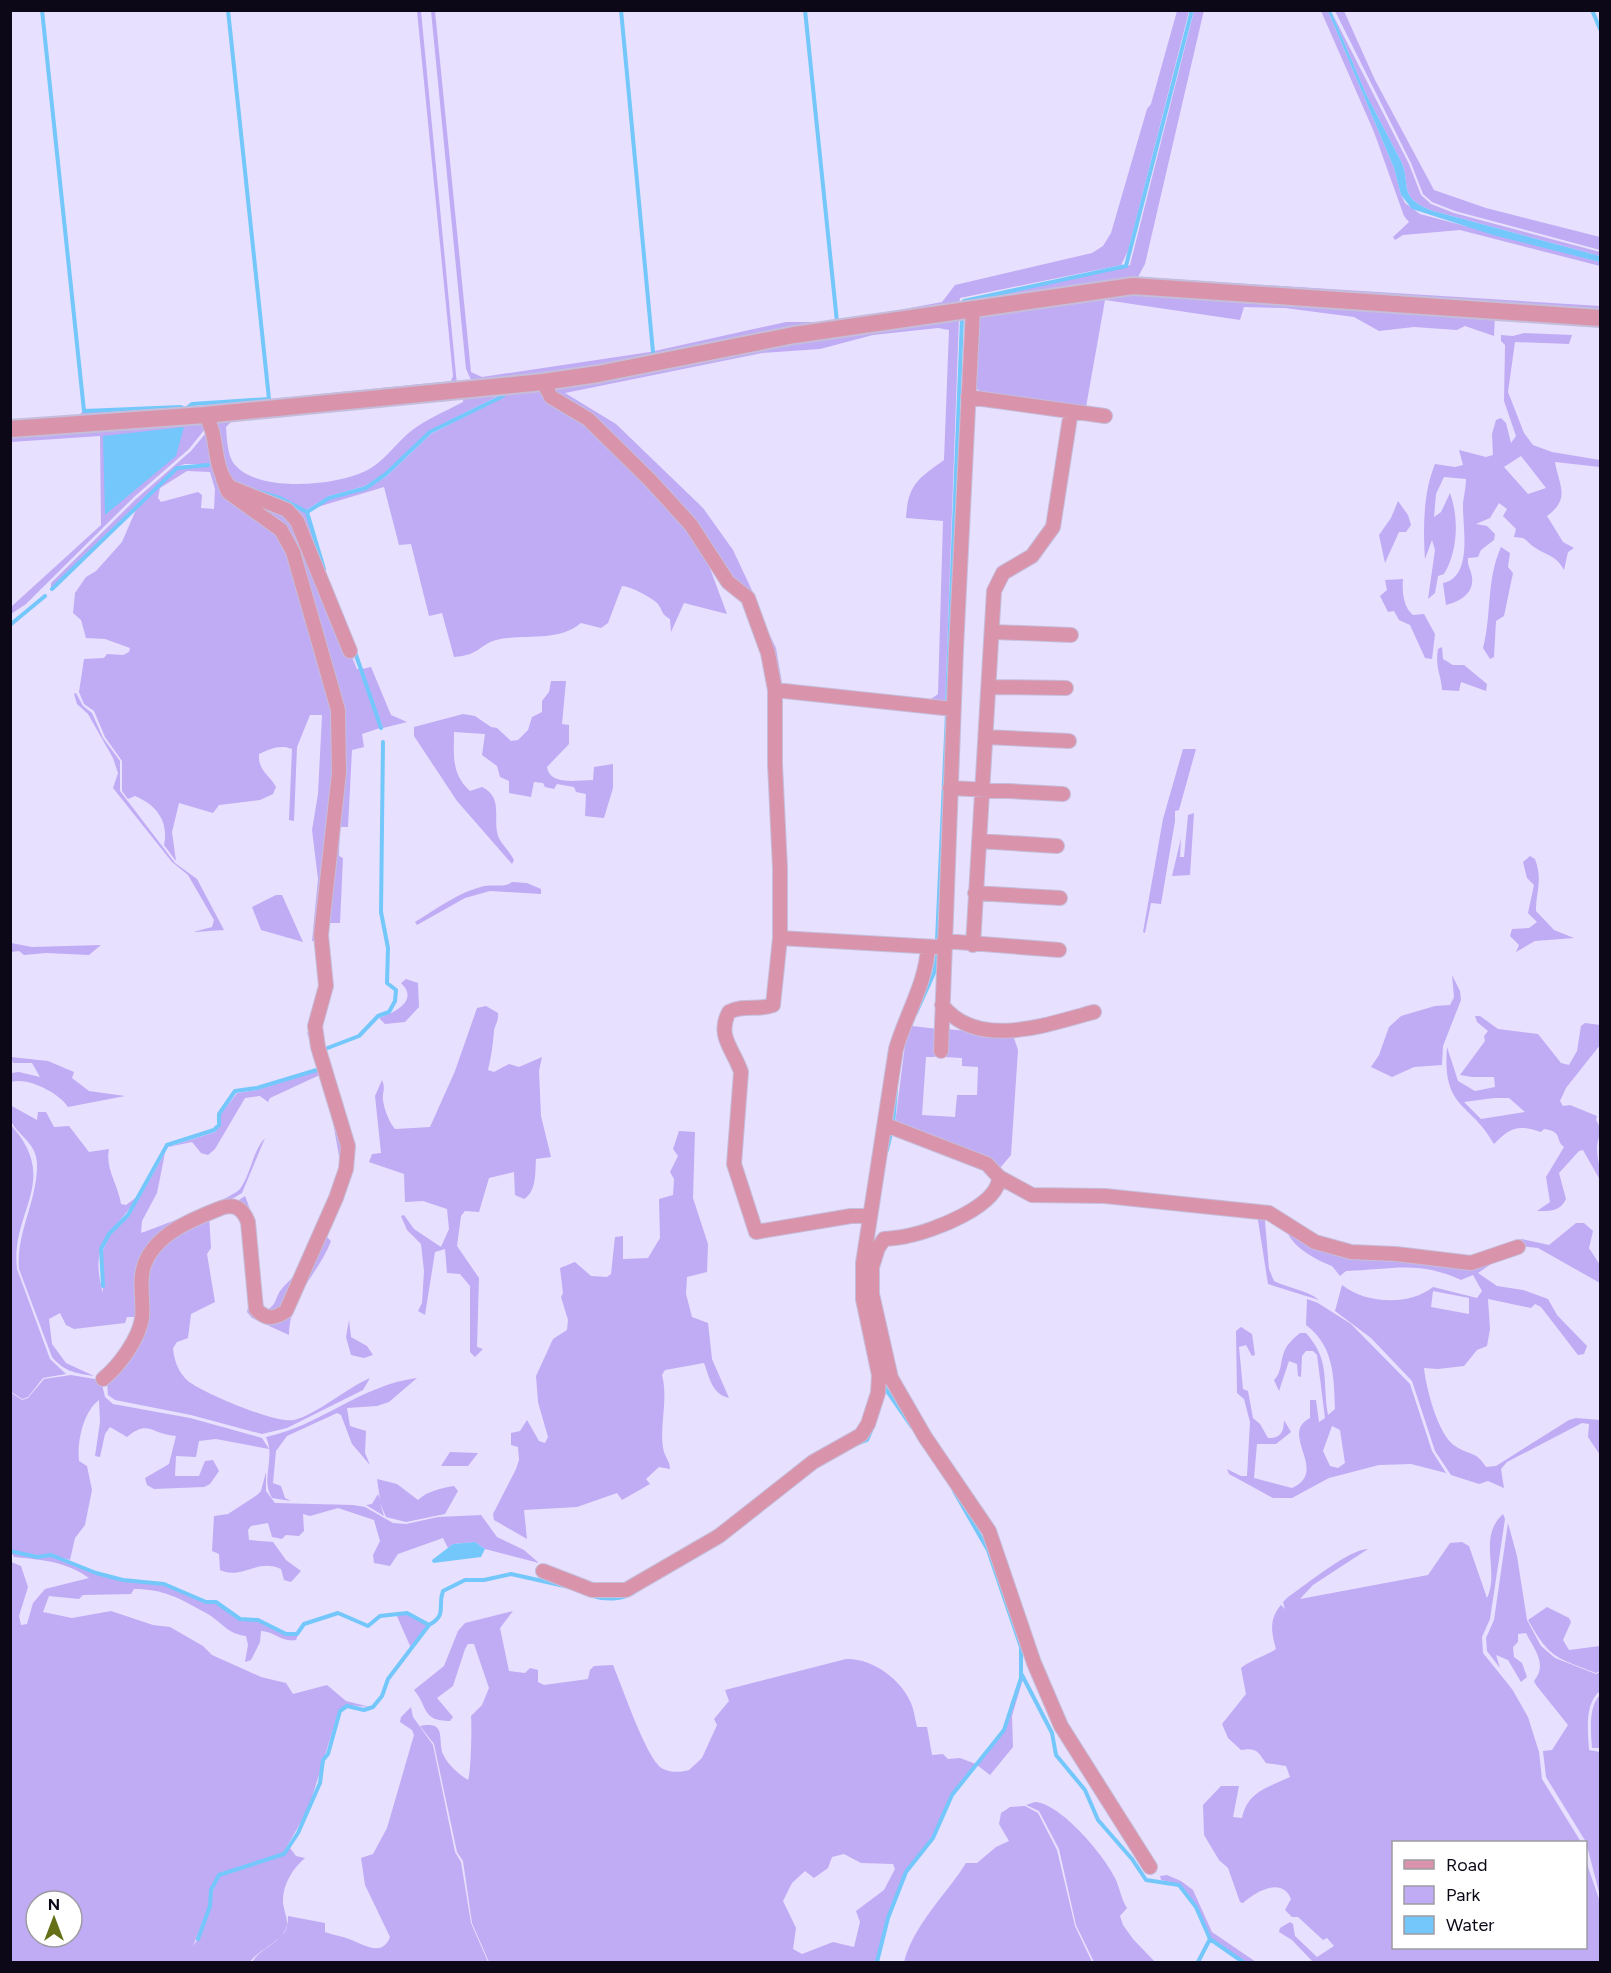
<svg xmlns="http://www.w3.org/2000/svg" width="1611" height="1973" viewBox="0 0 1611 1973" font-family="Figtree,sans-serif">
	<rect width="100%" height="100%" fill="#e8e0ff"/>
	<path fill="#c0abf5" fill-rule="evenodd" d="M1204 10 1145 264 1138 277 1600 306V312L1133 281 966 303 1130 265 1194 11Z
		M417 11H421L457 385 453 386C305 400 158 412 11 426V422L79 416 82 412 186 411 193 407 451 381 453 376Z
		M431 11H435L471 372 482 377 650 352 786 322H835L942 302 955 285 1092 253 1103 246 1111 233 1147 109 1151 104 1177 11H1189L1128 251 1121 265 960 298 959 305 555 373 472 382 466 369Z
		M1321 11H1328L1394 168 1401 195 1405 203 1420 214 1600 262V266L1460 230 1403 235 1395 240 1393 237 1409 222 1404 216 1374 132Z
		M1331 11 1409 164 1421 195 1431 204 1454 213 1600 252V256L1430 210C1398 196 1411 187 1402 163L1366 94Z
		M1335 11H1344L1375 80 1434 190 1486 208 1600 237V250L1455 211 1432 202 1423 194 1411 163Z
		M1126 290 1495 315 1494 336 1465 326 1457 330 1414 327 1379 331 1354 317 1285 308 1244 307 1240 320 1105 300 1086 407 984 396 974 386 977 325 980 317 985 313Z
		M972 312 957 512 965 317 959 318 945 706 924 704 938 694 943 521 906 518C908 484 918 479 944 460L949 330 938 328 873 335 820 349 762 353 565 393 616 424 703 508 733 550 757 601 762 619 776 648 783 689 779 688 736 584 700 532 553 396 548 384Z
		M1524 333 1572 335 1569 344 1515 342 1508 392 1524 433 1533 445 1552 452 1600 460V467L1555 462C1559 486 1571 498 1547 516L1563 542 1574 548 1568 552 1564 570C1556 555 1547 556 1534 547 1529 544 1527 540 1523 538L1514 537 1516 529 1503 516 1507 509 1499 503 1490 518 1476 524 1487 526 1495 534 1494 540 1481 550 1478 557 1468 558C1467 566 1471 569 1472 577 1474 594 1460 601 1446 605L1443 583C1474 577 1462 524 1463 503 1464 495 1466 487 1466 479L1444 477 1436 494 1434 517 1441 512 1450 493C1459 518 1458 551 1444 574L1438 576 1435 593 1428 599 1435 550 1432 540 1425 559C1423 529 1423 493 1435 464L1455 467 1463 465 1459 450 1486 457 1493 455 1492 434 1496 420 1501 418 1506 423 1511 443 1516 436 1504 401 1505 345 1501 341V335L1513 336ZM1521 456 1546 488 1528 494 1504 467Z
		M538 385 549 400 586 421 648 482 689 527 710 558 708 563 727 614 684 603 671 632 670 619C661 614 663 611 658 604 653 598 630 586 622 586L608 623 601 628 581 623C557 643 526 633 496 640 479 645 480 655 454 657L442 613 429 616 411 544 399 545 384 487 311 509 330 499 367 489 387 476 431 434 503 397 502 394 429 431 385 473 365 486 329 496 306 510 281 497 240 486 225 470 239 488 280 498 306 512 324 573 357 667 298 520 288 510 230 486C219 474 212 437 215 420L222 416ZM463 398V402C446 411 426 419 411 431 397 442 386 459 371 468 342 486 260 493 236 466 227 457 227 438 226 427L234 419Z
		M203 422 205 429 189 449 134 497 26 604 11 614V607L101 525 100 436 11 442V434Z
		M210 428 213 461 279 532 321 657 337 739 320 941H312L318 879 312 830 318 794 322 715H310L297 747 294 821 289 820 292 749C281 744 269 749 259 754 258 771 269 774 276 787L273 794 260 800 219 805 213 813 179 803 172 832 176 861 164 845C169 822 157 805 135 796L128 799 122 791V761L105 737 94 711 84 704 79 692 84 659 104 658 107 654 123 655 129 652 130 648 105 639 86 638 81 620 73 613 75 593 86 577 96 571 122 542 138 505 177 469 208 464H185L176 467 51 588V583L136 499 191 451ZM187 471 210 472 215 489 214 509 201 508 202 495 198 492 161 502 158 498 160 488Z
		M229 488 287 512 357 669H359L380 728 362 734 364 747 352 750 348 827H340L339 856 343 858 340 923H324L341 739 295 551Z
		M1398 501 1408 515 1411 525 1406 532H1399L1385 563 1379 535 1391 518Z
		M1501 547 1510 553 1508 567 1513 573 1504 616 1496 621 1494 657 1490 659 1483 648C1492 614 1486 580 1501 547Z
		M1403 579C1402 591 1403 607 1413 615L1424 614 1435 634 1432 659 1425 658 1410 625 1399 620 1394 611 1388 612 1380 596 1387 590 1385 580Z
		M1442 647 1443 659 1453 665H1464L1487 684 1486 691 1461 682 1459 691 1442 690C1441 673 1435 669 1438 649Z
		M371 667 391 715 407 722 383 728 362 669Z
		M551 681H566L562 724 569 725V744L547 767C550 786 577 780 593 780L594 767 613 764V788L604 818 585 816 586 794 576 792 574 787 557 784 554 789 545 787 543 783 534 782 531 797 509 793V781L500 777 497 766 482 755 485 734 454 732C454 755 451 774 470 791L482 787C506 799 490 822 500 840 504 847 510 852 514 860L512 864 457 801 414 736V727L463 714 475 716 491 727 497 728 511 741 518 740 528 730 532 717 542 712V701L549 692Z
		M76 693 83 706 92 713 103 738 120 761V791L175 863 197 879 224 930 193 932 212 927 214 920 188 875 172 862 113 788 118 773 113 758 88 714 77 704 74 694Z
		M1183 749H1196L1179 810 1175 811V821L1161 904 1151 903 1145 933 1143 932 1163 819Z
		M1194 813 1190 875 1172 876 1181 838 1180 857H1184L1188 815Z
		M1530 856 1535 859C1543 881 1536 890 1536 911L1554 930 1574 938 1535 941 1516 952 1519 945 1510 936 1512 929 1529 928 1537 922 1528 913 1534 885 1527 878 1523 862Z
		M512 882 527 883 541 889V894L490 891 465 898 417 925 415 922C438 908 457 893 484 886 493 884 505 888 512 882Z
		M276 895H282L303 942 261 930 252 907Z
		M11 943 32 947 101 945 89 955 46 953 24 955 19 951 11 952Z
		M1452 975 1460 991 1461 1000 1443 1046 1442 1065 1414 1067 1392 1077 1371 1067 1379 1055 1389 1027 1401 1016 1435 1006 1450 1005 1454 997Z
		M406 979 418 983 419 1007 405 1022 385 1024 379 1018C393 1013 420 1001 401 983Z
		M486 1006 498 1013C499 1021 495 1024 494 1031 493 1045 491 1057 488 1070L494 1072 509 1064 519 1067 542 1057 539 1071 541 1116 551 1157 536 1159C535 1172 537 1191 524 1199L515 1195 514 1172 489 1178 479 1212 465 1211 461 1216 457 1246 479 1278 477 1347 483 1349 475 1357 470 1352V1286L460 1274 447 1273 445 1249 435 1252 425 1315 418 1311 422 1303 424 1271 421 1244 407 1230 401 1216 404 1215 414 1229 441 1247 449 1229 447 1209 423 1201 405 1202 404 1174 369 1162 372 1154 381 1153 375 1096 382 1080C386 1089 382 1092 383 1100 384 1109 389 1122 395 1129L430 1127 455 1071 477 1008Z
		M1475 1016H1480L1498 1029 1538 1034 1561 1063 1569 1065 1577 1051 1581 1026 1585 1023 1600 1025V1045L1566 1088 1560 1101 1563 1106 1570 1105 1597 1116 1596 1120C1604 1132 1597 1137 1597 1149 1597 1159 1601 1169 1600 1180L1583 1150 1579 1151 1559 1173 1566 1199C1560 1212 1549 1211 1537 1211L1550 1202 1546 1177 1564 1147C1554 1139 1564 1132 1544 1129L1541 1132C1517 1124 1510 1128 1494 1144 1470 1101 1442 1110 1447 1047L1458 1081 1475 1091 1495 1087 1494 1077H1472L1460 1075 1485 1041 1484 1036 1488 1031 1477 1022ZM1494 1098H1509L1525 1112 1481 1119 1464 1102Z
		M912 1026 938 1029 935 1057H926L922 1115 955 1117 957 1095H977L978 1067 962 1066V1058L944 1057 946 1029 1013 1035 1018 1050 1011 1155 1000 1168 974 1152 895 1124 906 1037Z
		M314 1029 324 1073 270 1098 268 1102 260 1096 245 1098 215 1149 208 1155 201 1153 192 1142 168 1147 215 1132 221 1125V1114L237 1093 257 1090 321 1070 307 1033Z
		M11 1057 48 1061 74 1072 72 1078 89 1091 125 1096 68 1107C59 1093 28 1077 11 1082V1073L19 1072 40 1077 32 1063H13Z
		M321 1079 338 1118 344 1168 284 1310 263 1314 250 1222 233 1204 245 1196C260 1231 257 1271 264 1308L267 1310C276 1305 275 1299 280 1291 285 1284 294 1277 298 1271 313 1247 336 1189 340 1162L329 1099Z
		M10 1105 37 1120 38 1112H46L54 1127 69 1126 89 1152 109 1149C105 1169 118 1184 121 1204L126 1205 138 1196C113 1236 88 1240 103 1293V1250L110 1235 129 1216 165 1153 157 1193 142 1221 141 1233C159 1227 231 1199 240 1189 251 1174 253 1150 265 1138L242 1193 151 1248 137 1328 116 1356 129 1337 136 1317H127L125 1323 74 1329 66 1325 60 1313 49 1319 52 1344 66 1363 94 1376C75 1373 65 1372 52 1357L19 1269C16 1232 38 1200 37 1163 36 1141 15 1134 11 1120 9 1116 11 1109 10 1105Z
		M10 1124C62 1181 10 1210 17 1269L50 1359 66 1374 43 1378 28 1397 22 1399 10 1391Z
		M679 1131 695 1132 693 1198 708 1244 707 1272 687 1277 686 1294 692 1317 708 1323 712 1359 729 1398C712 1394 710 1379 704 1363L665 1370 662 1375C669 1401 658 1428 664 1452 666 1458 670 1462 670 1469L659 1467 646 1479 650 1484 622 1500 617 1493 577 1507 524 1510 527 1539 494 1520 493 1514 516 1469 519 1460 518 1447 511 1445V1433L520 1431 527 1420 539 1441 545 1443 548 1437 538 1402 536 1376 553 1339 567 1330 568 1320 561 1297 563 1293 560 1268 575 1262 591 1276 607 1277 611 1274 615 1237 623 1236V1259L648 1258 660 1238 659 1199 673 1195 674 1179 670 1172 678 1156 673 1149Z
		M1257 1214 1268 1216 1265 1221 1269 1269 1274 1281C1288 1288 1307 1290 1319 1300L1268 1284Z
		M209 1215 211 1248 207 1254 215 1302 191 1314 188 1338 177 1342 173 1348C174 1360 178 1372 188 1381 203 1393 276 1424 294 1420 316 1415 348 1387 370 1378L363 1390 287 1428 262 1434 191 1415 115 1400 108 1395 107 1382 134 1342 143 1278 155 1251Z
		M1576 1223H1584L1593 1231 1589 1248 1600 1265V1283L1538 1248 1518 1246 1496 1250 1522 1239 1549 1245Z
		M1286 1227 1314 1244 1494 1262 1478 1273 1497 1286 1523 1290 1548 1299 1557 1315 1587 1346 1584 1354 1578 1355 1541 1307 1535 1304 1531 1308 1488 1299 1490 1329 1487 1346 1477 1350 1464 1366 1438 1369 1424 1368C1426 1388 1438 1435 1455 1446 1470 1456 1475 1450 1486 1467L1496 1466 1569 1420 1576 1418 1600 1420V1455L1588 1437 1589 1424 1582 1423 1507 1462 1501 1469 1504 1488 1488 1481 1479 1484 1451 1475 1435 1451 1412 1381 1371 1338 1335 1311 1342 1285C1366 1304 1409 1306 1433 1287L1477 1298 1482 1291 1473 1275 1461 1280C1418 1260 1391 1270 1346 1271L1340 1276 1332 1266C1316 1260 1288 1245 1286 1227ZM1433 1291 1469 1298V1314L1431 1307Z
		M323 1233 331 1241C318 1275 290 1294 289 1335L252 1318 247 1312 250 1298 277 1320Z
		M1307 1299 1318 1303 1351 1324 1410 1384 1432 1451 1446 1473 1411 1464 1379 1465 1329 1478 1292 1498H1273L1229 1474 1227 1469 1241 1476H1247L1250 1422 1244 1399 1237 1393 1236 1331 1241 1327 1252 1334 1255 1355 1252 1356 1246 1345 1239 1347 1243 1389 1248 1391 1253 1418 1260 1424 1268 1438C1280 1439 1284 1432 1284 1420L1291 1432 1276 1444H1257L1254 1478 1292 1488C1330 1471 1278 1434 1310 1418V1400H1316L1319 1422 1325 1418 1317 1355 1313 1351H1306L1302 1356 1301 1377 1298 1376 1297 1364 1289 1361 1279 1391 1274 1380C1282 1372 1280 1362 1284 1352 1287 1344 1294 1338 1300 1333H1306C1331 1361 1322 1381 1328 1415L1335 1409C1334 1377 1334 1346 1306 1325ZM1332 1426 1340 1430 1345 1463 1338 1468 1330 1466 1323 1451Z
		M349 1320 351 1337 367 1346 373 1355 364 1358 351 1355 346 1337Z
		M71 1375 101 1380 105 1397 113 1404 190 1418 262 1438 269 1449 216 1439 199 1441 196 1457 176 1456 175 1476H199L205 1461 213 1460 219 1471 210 1484 204 1487 154 1489 147 1485 145 1478 169 1464 176 1436C150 1434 149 1419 127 1437L110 1427 105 1434 100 1457 95 1456 100 1422 99 1400C83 1412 77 1442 79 1461L87 1466 92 1490 85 1525 75 1538 70 1560C50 1554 31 1556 10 1551V1392L22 1400 28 1398 44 1379Z
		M417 1378 389 1402 377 1406 347 1408 350 1426 366 1431 365 1453 370 1465 352 1444 341 1415 337 1413 287 1436 276 1451 273 1483 281 1486 285 1498 291 1501 272 1498C260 1478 276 1459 266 1437 320 1426 361 1385 417 1378Z
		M450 1452 478 1453 468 1466H441Z
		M266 1472V1491L275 1503 353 1505 365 1507 393 1523 406 1524 438 1517 481 1515 497 1537 524 1550 539 1563 485 1549 475 1542 453 1544 448 1548 443 1538 398 1554 390 1566 374 1563 373 1555 380 1541 374 1520 338 1508 310 1516 303 1514 304 1531 299 1536 286 1535 282 1539 272 1537 268 1523 251 1526 248 1530 249 1540 273 1542 286 1560 301 1571 291 1582 284 1580 281 1569C258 1558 241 1580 220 1570L219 1554 212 1551 214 1516 228 1514 257 1495 261 1491Z
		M377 1479 397 1484 418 1500C427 1491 442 1488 454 1486L458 1491 445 1514 406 1522 386 1517 380 1503 384 1516 366 1505 372 1504 378 1494 380 1499Z
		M1503 1514 1505 1519 1490 1619 1482 1637 1483 1653 1512 1689 1528 1717 1539 1752 1542 1779 1581 1842H1394V1948H1586V1861L1600 1902V1962H1313L1292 1940 1279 1932 1280 1928 1290 1922 1293 1924 1295 1936 1317 1957 1334 1946 1327 1938 1323 1940 1298 1917H1292L1285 1910 1291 1899C1282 1876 1255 1892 1243 1903L1240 1902 1228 1868 1219 1860 1204 1835 1203 1805 1221 1786H1239L1233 1817 1242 1818C1248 1791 1267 1788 1290 1777L1286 1766 1266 1763C1258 1752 1257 1747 1241 1750L1228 1738 1222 1724 1246 1694 1241 1668C1252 1659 1264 1657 1276 1649 1271 1632 1269 1619 1281 1605L1285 1609 1283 1602 1288 1597C1306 1585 1349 1549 1368 1549L1313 1585 1300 1599 1428 1575 1450 1543 1462 1542 1469 1546 1487 1598C1500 1571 1477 1538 1503 1514Z
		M1508 1523 1517 1556 1527 1620 1541 1646 1555 1658 1596 1674 1600 1672V1691C1584 1704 1588 1731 1589 1750L1600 1752V1896L1586 1842 1546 1777 1543 1751 1552 1750 1568 1725 1536 1685 1534 1681C1548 1664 1534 1649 1526 1633L1518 1634V1642L1513 1647 1514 1657 1522 1663 1527 1677 1521 1682 1508 1660 1496 1655 1500 1668 1487 1651 1486 1638 1494 1620Z
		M11 1552 36 1557 51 1556 96 1574 122 1581 164 1585 206 1602 216 1603 240 1620 258 1621 286 1634 298 1635 296 1640C282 1643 274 1631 261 1631L260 1642 251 1660 245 1662 248 1645 246 1636C227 1634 221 1621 206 1613 179 1598 164 1589 134 1589L131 1594 83 1595 79 1599 49 1596 43 1612 72 1618 111 1611 153 1625 170 1627 203 1646 212 1655 261 1677 286 1683 293 1694 327 1685 346 1701 370 1707 347 1705 339 1710 308 1810 283 1853 218 1874 210 1890 209 1906 193 1946C210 1925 208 1897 219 1875L285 1855 299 1833 290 1848 296 1856 305 1858C292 1869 282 1886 283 1903 284 1911 288 1919 287 1927 284 1940 258 1950 250 1962H11V1562L21 1566 28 1587 19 1616 21 1625 27 1624 33 1603 45 1589 89 1578C65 1561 42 1560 14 1557ZM36 1901H72V1937H36Z
		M1547 1607 1569 1618 1571 1622 1563 1640 1569 1650 1600 1646V1671L1596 1673C1556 1657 1550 1659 1528 1620Z
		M513 1611 500 1628 509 1671 525 1673 530 1668 538 1670V1682L544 1685 588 1679 590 1670 594 1666 613 1665C623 1689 643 1748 658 1765 665 1773 680 1773 689 1770L702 1758 717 1725 714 1719 729 1701 725 1690 846 1659C872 1658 901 1679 911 1703 914 1710 915 1719 917 1727H927L932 1755 943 1754 948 1759 960 1758 976 1764 951 1795 932 1838 906 1872 888 1918 876 1962H489L472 1923 463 1861 457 1852 434 1744 420 1726C449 1720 436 1742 444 1756 449 1766 459 1774 468 1780 471 1774 472 1725 471 1716L482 1705 489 1688 474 1644H468L465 1649 453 1686 437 1698 453 1717 450 1721C421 1721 428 1706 414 1690L444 1666 458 1631 465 1623ZM844 1854 861 1863 893 1864 895 1869 884 1890 856 1911 860 1922 854 1947 833 1942 802 1954 793 1949 796 1928 783 1901 792 1883 805 1871 814 1878 828 1868 832 1857Z
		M396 1614H406L428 1626 411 1648Z
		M1021 1678 1023 1679 1012 1716 1013 1747 990 1775 977 1765 1004 1730 1011 1703Z
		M1600 1695V1748H1592C1591 1732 1588 1707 1600 1695Z
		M411 1707 413 1717 433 1745 455 1852 461 1862 471 1923 488 1962H252C264 1944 289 1942 288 1916L325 1923V1932C333 1935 341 1936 349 1939 363 1944 382 1958 390 1937L365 1885 361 1858 373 1854 387 1828 414 1735 412 1730 400 1722 401 1717Z
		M1035 1802C1060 1803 1104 1855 1115 1878 1120 1888 1121 1899 1127 1908L1120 1916 1123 1925 1133 1939 1155 1962H1094L1076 1925 1059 1849 1039 1811 1026 1805Z
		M1025 1806 1038 1813 1057 1850 1075 1926 1092 1962H904C914 1924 946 1895 966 1863H977L996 1847 1009 1841 999 1824 1001 1813 1010 1807Z
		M1167 1875 1181 1881 1193 1890 1212 1932 1256 1962H1244L1210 1939 1186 1891 1180 1884 1161 1880 1160 1876Z"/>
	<path fill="#74c7fa" d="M1328 11H1331L1366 94 1402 163C1411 187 1398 196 1430 210L1600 256V262L1493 235 1412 209 1401 195 1394 168Z
		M184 427 176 456 105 515 103 436Z
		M475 1542 485 1549 481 1557 433 1563 432 1560 453 1544Z"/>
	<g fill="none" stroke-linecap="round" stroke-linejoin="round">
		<path stroke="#74c7fa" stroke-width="4" d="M42 10 84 411 181 407 186 409 192 404 269 399 228 10
			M621 10 653 352
			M805 10 837 322
			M1592 10 1600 29
			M963 304 964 301 1126 266 1192 10
			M253 490 280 498 307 512 324 569
			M307 512 329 498 366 488 386 474 430 432 503 396
			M52 589 177 468 208 465
			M10 625 45 596
			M355 652 381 728
			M947 704 962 318
			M937 941 947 713
			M916 1013 934 973 938 953
			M325 1049 359 1036 378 1016 389 1012 395 1001 396 990 387 983 388 948 381 912 383 742
			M893 1124 896 1090
			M887 1150 891 1133
			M103 1286 101 1249 109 1234 128 1215 167 1145 214 1130 219 1125V1114L235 1091 257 1088 320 1069
			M885 1388 912 1427
			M857 1444 867 1440 874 1424
			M10 1551 37 1557 51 1555 96 1573 123 1580 164 1584 206 1602H216L240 1619 258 1620 286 1634H297L304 1624 338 1613 368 1626 380 1616 407 1613 429 1625
			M593 1596C606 1600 626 1600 637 1590
			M1022 1675 1052 1733 1056 1755 1085 1790 1098 1820 1132 1859 1146 1880 1179 1885 1196 1907 1210 1939 1243 1962
			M198 1939 210 1906 211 1890 219 1875 284 1854 298 1833 320 1783 323 1760 328 1754 340 1711 347 1706 364 1710 373 1707 382 1696 388 1679 429 1625C448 1614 437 1607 443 1591L465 1580H484L511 1574 569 1587
			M877 1962 888 1918 906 1872 933 1838 952 1795 1004 1730 1021 1678V1647L988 1550 954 1491
			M1198 1962 1210 1939"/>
		<defs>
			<path id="minor" d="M543 382 551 397 588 419 650 480 691 525 728 582 748 598 768 653 775 690V764L780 868V938L773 1005C758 1011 744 1004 729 1012 716 1036 734 1050 741 1072L734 1164 756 1232 851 1216H870
				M968 397 1105 416
				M205 415C220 437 211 466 230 487L287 510 297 521 350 651
				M994 632 1071 635
				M990 687 1066 688
				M775 690 953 709
				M986 737 1069 741
				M950 788 1063 794
				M979 841 1057 846
				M975 893 1060 898
				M780 938 936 947
				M944 941 1059 950
				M973 945 994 591 1003 573 1032 556 1053 527 1071 411
				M942 1005C978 1051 1048 1024 1094 1012
				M941 1051 956 649 973 309
				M886 1125 987 1164 999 1177C999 1206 933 1231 907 1236 900 1238 891 1238 884 1239L878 1248 872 1267V1294L891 1378 925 1437 989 1531 1034 1663 1061 1726 1150 1867
				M999 1177 1032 1195 1105 1196 1269 1213 1315 1242 1351 1252 1396 1254 1471 1263 1518 1247
				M103 1379C119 1366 139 1339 142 1318 144 1300 138 1281 145 1263 157 1233 193 1219 221 1208 235 1203 243 1209 248 1222L256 1309C266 1320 274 1319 286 1311L336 1198 346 1169 348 1146 318 1047 315 1026 326 986 321 935 339 773 338 710 293 552 281 530 228 492 223 479
				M543 1571 592 1590H626L719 1536 813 1462 861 1435 868 1424 878 1393 879 1375 863 1299V1263L896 1049C906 1014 926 984 928 947"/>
			<path id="tertiary" d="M10 429 205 415 543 382 598 374 794 335 1133 286 1600 318"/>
		</defs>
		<use href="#minor" stroke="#c5bdda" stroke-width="16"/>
		<use href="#tertiary" stroke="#c5bdda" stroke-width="20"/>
		<use href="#minor" stroke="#d994ac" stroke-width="14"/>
		<use href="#tertiary" stroke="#d994ac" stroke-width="16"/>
	</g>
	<rect width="1611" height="1973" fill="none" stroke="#0d0818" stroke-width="24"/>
	<rect x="1392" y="1841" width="195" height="108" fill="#ffffff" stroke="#9e9ca3" stroke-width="1.5"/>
	<rect x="1404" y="1860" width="30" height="9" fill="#d994ac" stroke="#9e9ca3" stroke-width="1.5"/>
	<text x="1446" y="1871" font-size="18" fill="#0d0818">Road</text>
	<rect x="1404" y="1886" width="30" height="18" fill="#c0abf5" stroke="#9e9ca3" stroke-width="1.5"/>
	<text x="1446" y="1901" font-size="18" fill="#0d0818">Park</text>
	<rect x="1404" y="1916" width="30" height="18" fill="#74c7fa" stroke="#9e9ca3" stroke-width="1.5"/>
	<text x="1446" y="1931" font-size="18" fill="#0d0818">Water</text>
	<g transform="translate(54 1919)"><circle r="28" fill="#ffffff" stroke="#9e9ca3" stroke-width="1.5"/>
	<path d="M0-4.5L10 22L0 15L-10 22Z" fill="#646f18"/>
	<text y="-9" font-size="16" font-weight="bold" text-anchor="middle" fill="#0d0818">N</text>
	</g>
</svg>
